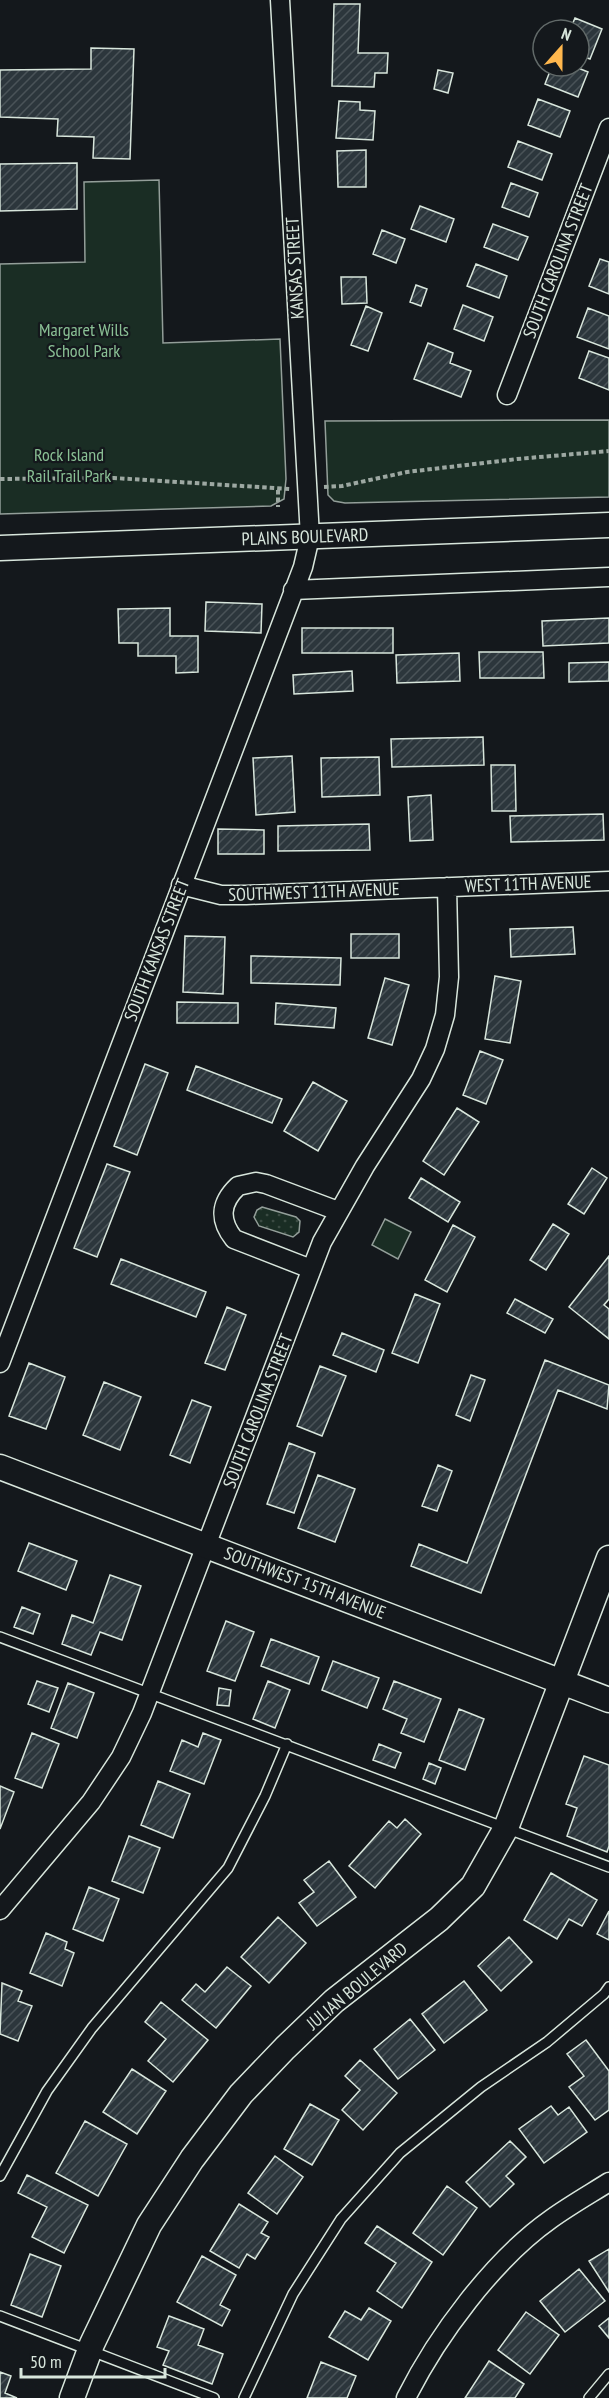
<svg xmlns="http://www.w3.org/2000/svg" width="609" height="2398" viewBox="0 0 609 2398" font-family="'PT Sans Narrow',sans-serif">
	<defs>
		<pattern id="grass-dots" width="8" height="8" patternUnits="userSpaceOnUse" patternTransform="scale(1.5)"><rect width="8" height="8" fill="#1a2d24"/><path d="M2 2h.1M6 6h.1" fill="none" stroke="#3b4b43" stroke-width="1.8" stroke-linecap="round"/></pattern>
		<pattern id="building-hatch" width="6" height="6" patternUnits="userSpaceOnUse" patternTransform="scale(1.5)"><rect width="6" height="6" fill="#2c363c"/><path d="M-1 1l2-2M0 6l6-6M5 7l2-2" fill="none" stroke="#4a5358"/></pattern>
	</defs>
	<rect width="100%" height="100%" fill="#14181c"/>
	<path fill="url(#grass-dots)" stroke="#939e99" stroke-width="1.5" d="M262 1207 296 1217 300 1221 299 1232 293 1237 259 1226 254 1217 257 1210Z"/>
	<path fill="#1a2d24" stroke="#939e99" stroke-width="1.5" d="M159 180 163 343 280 339 286 479 284 499 271 506 0 514V264L85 262 84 182Z
		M609 420V497L345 503 334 501 328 495 325 421Z
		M385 1219 411 1232 398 1259 372 1245Z"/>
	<path fill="url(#building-hatch)" stroke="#d8e6dc" stroke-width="1.5" d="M334 4H360L358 53H388L387 73H375L374 87 332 86Z
		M575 18 602 29 590 59 579 55V30H570Z
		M91 48 134 49 130 159 93 158 94 137 57 136 58 119 0 117V70L91 69Z
		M552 66H573L588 72 578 97 545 84Z
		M438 70 453 73 448 93 434 89Z
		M538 99 570 111 560 137 528 125Z
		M339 101 360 102V110L375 111 373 140 336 138Z
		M518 141 552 154 542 180 508 167Z
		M366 150V187H338L337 151Z
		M77 163V209L0 211V164Z
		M511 183 538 193 529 217 502 207Z
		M420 206 454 219 446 242 411 229Z
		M493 224 528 237 518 260 484 247Z
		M382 230 405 239 396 263 373 254Z
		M600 259 609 262V294L589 286Z
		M476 264 507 276 499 298 467 286Z
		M341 277H366L367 303 342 304Z
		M416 285 427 289 421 306 410 302Z
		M463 305 493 317 484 341 454 329Z
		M366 306 382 313 368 351 351 345Z
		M588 308 609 316V349L577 337Z
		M428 343 453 353 450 363 471 371 461 397 414 379Z
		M589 351 609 358V390L579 378Z
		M206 602 262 604 261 633 205 631Z
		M170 608V636H198V672L176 673V656H138V643H119L118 609Z
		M609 618V643L543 646 542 621Z
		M302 628H393V653H302Z
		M479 652H543L544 678H480Z
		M459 653 460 681 397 683 396 655Z
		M609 662V681L569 682V663Z
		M352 671 353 691 294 694 293 675Z
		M483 737 484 765 392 767 391 739Z
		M292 756 295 812 256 815 253 758Z
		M379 757 380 795 322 797 321 758Z
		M491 765H515L516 811H492Z
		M431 795 433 840 410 841 408 797Z
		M603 814 604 840 511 842 510 816Z
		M369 824 370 850 278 851V826Z
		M218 829 264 830V854H218Z
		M573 927 575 954 511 957 510 929Z
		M351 934H399V958H351Z
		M185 936 225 937 223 994 183 992Z
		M251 956 341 958 340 985 251 983Z
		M495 976 521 981 510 1043 485 1039Z
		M385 978 409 985 392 1045 368 1038Z
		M177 1002 238 1003V1023H177Z
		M276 1003 336 1008 334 1028 275 1024Z
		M480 1051 503 1060 486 1104 463 1095Z
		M145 1064 168 1073 137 1155 114 1146Z
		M196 1066 282 1099 272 1123 187 1090Z
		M313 1082 347 1101 318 1151 284 1131Z
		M457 1108 479 1122 444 1175 423 1161Z
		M107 1164 130 1172 97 1257 74 1248Z
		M592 1168 607 1178 584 1214 568 1204Z
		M421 1178 460 1202 448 1222 409 1198Z
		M553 1224 569 1234 546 1270 530 1260Z
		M453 1225 475 1237 447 1292 425 1280Z
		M609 1256V1299L604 1305 609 1309V1339L569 1307Z
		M121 1259 206 1292 196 1317 111 1284Z
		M415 1294 440 1304 418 1363 392 1353Z
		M515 1299 553 1319 545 1333 507 1313Z
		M227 1307 246 1315 225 1370 205 1363Z
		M342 1333 384 1350 376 1372 333 1355Z
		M545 1360 609 1385 607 1409 558 1390 481 1593 411 1566 419 1544 467 1563Z
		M29 1363 65 1377 46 1429 9 1416Z
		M320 1366 346 1376 322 1436 297 1426Z
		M471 1375 485 1380 470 1421 456 1415Z
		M104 1382 141 1397 120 1450 83 1435Z
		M192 1400 211 1407 190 1463 170 1455Z
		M289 1443 315 1453 294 1513 267 1504Z
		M438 1465 452 1471 437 1511 422 1506Z
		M318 1475 355 1489 335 1542 298 1528Z
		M29 1543 77 1561 66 1590 18 1571Z
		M110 1575 141 1586 122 1640 100 1632 91 1655 62 1644 72 1615 93 1623Z
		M22 1607 40 1614 33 1634 14 1627Z
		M226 1621 254 1632 235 1681 207 1671Z
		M271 1639 319 1657 309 1684 261 1666Z
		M333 1661 379 1678 367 1708 322 1690Z
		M37 1681 58 1688 49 1712 28 1704Z
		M268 1681 290 1690 275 1728 253 1719Z
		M394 1681 441 1699 424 1742 401 1733 407 1719 383 1709Z
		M68 1683 94 1693 77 1738 51 1728Z
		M219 1688 231 1690 229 1706 217 1705Z
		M459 1709 484 1719 465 1770 439 1760Z
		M32 1733 59 1744 42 1788 15 1778Z
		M203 1733 221 1740 204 1784 170 1771 182 1740 198 1747Z
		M379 1744 401 1753 395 1768 373 1760Z
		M584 1756 609 1765V1846L607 1852 567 1836 577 1808 566 1804Z
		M429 1763 441 1768 435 1784 423 1779Z
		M158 1781 190 1794 173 1838 141 1825Z
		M0 1786 14 1792 0 1829Z
		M405 1819 421 1834 375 1888 349 1866 389 1821 397 1828Z
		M129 1836 160 1848 143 1893 112 1881Z
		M329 1861 356 1897 317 1926 299 1903 314 1892 304 1880Z
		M551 1873 597 1900 582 1926 569 1919 557 1939 524 1920Z
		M89 1887 119 1899 103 1941 73 1929Z
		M609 1911V1940L597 1934Z
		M278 1917 306 1943 269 1983 241 1957Z
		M46 1933 67 1942 65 1949 74 1953 62 1986 30 1973Z
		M509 1937 532 1962 501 1991 478 1966Z
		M227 1967 251 1986 216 2028 182 2000 196 1984 205 1992Z
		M464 1981 487 2010 444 2043 422 2014Z
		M2 1983 22 1991 18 2001 32 2006 18 2041 0 2034Z
		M161 2002 208 2040 173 2082 148 2061 166 2039 145 2022Z
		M410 2019 435 2050 398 2079 374 2049Z
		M586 2040 609 2071V2110L595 2120 569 2087 584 2076 567 2054Z
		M360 2060 397 2093 363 2130 342 2110 360 2090 345 2076Z
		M132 2069 166 2091 137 2134 103 2112Z
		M310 2104 339 2120 312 2165 284 2149Z
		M551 2106 558 2115 569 2107 587 2132 544 2163 519 2129Z
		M85 2121 127 2144 98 2196 56 2173Z
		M510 2141 526 2157 506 2176 514 2184 490 2207 466 2182Z
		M275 2156 303 2177 277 2214 248 2193Z
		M27 2175 88 2205 64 2253 32 2237 47 2207 18 2193Z
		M447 2186 477 2208 443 2255 413 2233Z
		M239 2204 268 2222 261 2233 269 2237 255 2259 247 2254 239 2268 210 2251Z
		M377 2226 432 2262 402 2308 377 2291 396 2263 365 2243Z
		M609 2249V2292L589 2261Z
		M30 2254 61 2266 42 2317 11 2305Z
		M202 2256 236 2275 220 2305 230 2310 222 2326 177 2302Z
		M579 2269 605 2301 565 2332 540 2301Z
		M369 2308 391 2321 368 2360 329 2337 345 2311 361 2320Z
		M526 2312 559 2335 530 2374 498 2350Z
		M169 2316 204 2329 198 2345 223 2354 212 2384 163 2365 169 2351 157 2347Z
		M609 2318V2338L599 2326Z
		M489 2361 524 2384 515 2398H465Z
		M321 2362 356 2376 347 2398H307Z
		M0 2372 11 2376 5 2393 17 2398H0Z"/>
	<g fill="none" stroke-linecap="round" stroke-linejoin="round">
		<defs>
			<path id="lane" d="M0 1637 609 1867
				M0 2176 47 2091 92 2028 228 1868 265 1796 287 1744
				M0 2316 214 2398
				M244 2398 293 2294 341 2219 400 2153 481 2087 547 2042 604 1994 609 1987
				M589 2398 609 2374"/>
			<path id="street" d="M507 395 609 128
				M293 590 609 577
				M181 885 221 895H246L609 881
				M311 1269 234 1239C219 1220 220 1203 238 1186L256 1182 266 1184 338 1211
				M0 1363 303 567 310 537 280 0
				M0 1910 91 1802 121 1757 142 1713 322 1242 365 1166 421 1079 435 1049 445 1015 449 977 447 887
				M406 2398C437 2336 493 2260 551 2219 569 2206 590 2194 609 2182"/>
			<path id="secondary" d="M0 548 609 525
				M0 1467 609 1700
				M72 2398 92 2344 149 2225 192 2159 241 2094 285 2048 334 2001 439 1919 473 1886 506 1828 609 1558"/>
		</defs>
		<use href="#lane" stroke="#d8e6dc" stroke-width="12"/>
		<use href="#street" stroke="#d8e6dc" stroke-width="21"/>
		<use href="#secondary" stroke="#d8e6dc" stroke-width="27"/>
		<path stroke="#9da8a2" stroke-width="4" stroke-dasharray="4.5 3" stroke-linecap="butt" d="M0 479 114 478 290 489
			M324 487 342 486 407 472 517 459 609 451
			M278 490V507"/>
		<use href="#lane" stroke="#14181c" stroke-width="9"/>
		<use href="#street" stroke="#14181c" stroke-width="18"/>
		<use href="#secondary" stroke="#14181c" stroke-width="24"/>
	</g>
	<g text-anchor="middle" stroke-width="4.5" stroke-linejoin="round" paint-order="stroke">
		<g font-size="18" fill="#d8e6dc" stroke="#14181c">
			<text transform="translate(558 261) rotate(-69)" y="6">SOUTH CAROLINA STREET</text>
			<text transform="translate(295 268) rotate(-93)" y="6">KANSAS STREET</text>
			<text transform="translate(305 537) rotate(-2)" y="6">PLAINS BOULEVARD</text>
			<text transform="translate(528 884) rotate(-2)" y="6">WEST 11TH AVENUE</text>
			<text transform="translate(314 892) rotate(-2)" y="6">SOUTHWEST 11TH AVENUE</text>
			<text transform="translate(157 950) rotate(-69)" y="6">SOUTH KANSAS STREET</text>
			<text transform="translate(258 1411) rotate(-69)" y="6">SOUTH CAROLINA STREET</text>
			<text transform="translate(305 1583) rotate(21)" y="6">SOUTHWEST 15TH AVENUE</text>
			<text transform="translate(357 1986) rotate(-40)" y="6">JULIAN BOULEVARD</text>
		</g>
		<g font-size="18" fill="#8ac095" stroke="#14181c">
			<text x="84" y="336">Margaret Wills<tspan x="84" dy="21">School Park</tspan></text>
			<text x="69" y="461">Rock Island<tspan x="69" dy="21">Rail Trail Park</tspan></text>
		</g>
	</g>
	<g transform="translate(561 48) rotate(21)"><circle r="28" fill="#14181c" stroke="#626a69" stroke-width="1.5"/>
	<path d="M0-4.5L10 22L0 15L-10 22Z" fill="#ffb74d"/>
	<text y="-9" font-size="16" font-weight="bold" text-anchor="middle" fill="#d8e6dc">N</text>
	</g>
	<path d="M21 2368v9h144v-9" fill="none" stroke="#d8e6dc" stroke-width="3"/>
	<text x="30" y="2368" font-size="18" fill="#d8e6dc" stroke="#14181c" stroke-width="4.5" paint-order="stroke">50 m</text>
</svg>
